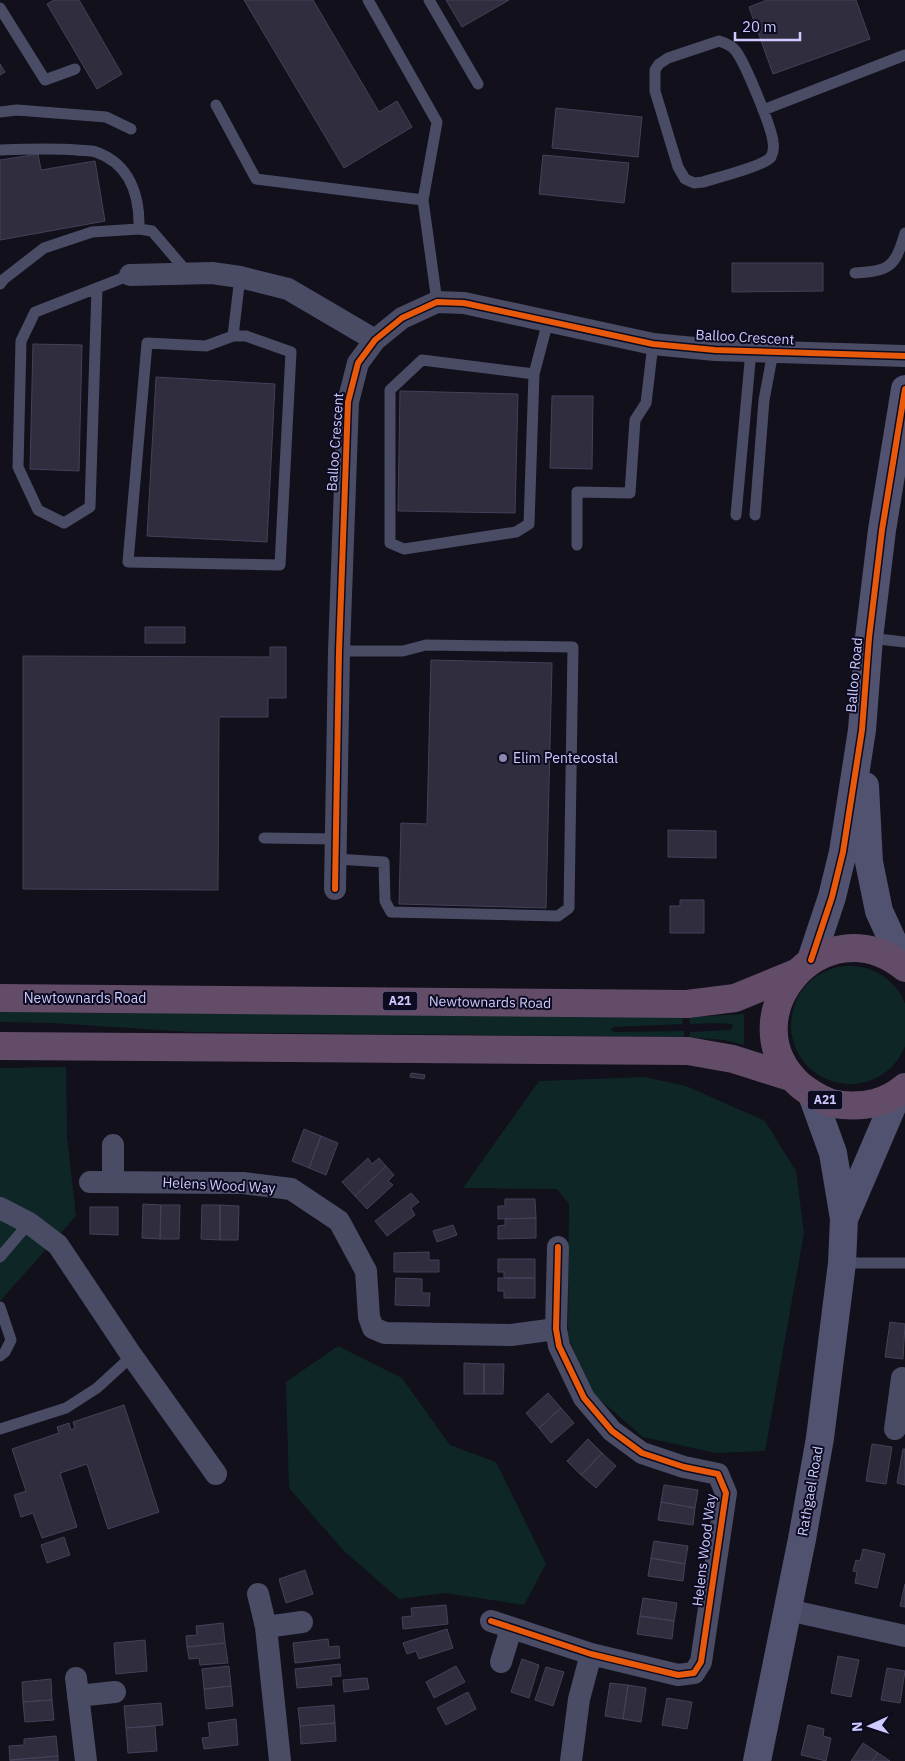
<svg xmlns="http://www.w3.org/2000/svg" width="905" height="1761" viewBox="0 0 905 1761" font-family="'IBM Plex Sans',sans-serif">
	<rect width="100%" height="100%" fill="#11101b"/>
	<path fill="#0e2726" d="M791 1025a59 59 0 1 1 118 0a59 59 0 1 1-118 0Z
		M0 1012 683 1016 682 1024 614 1027 610 1030 616 1032 684 1031V1037L191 1032 53 1023 0 1022Z
		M744 1014V1045L724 1040 689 1037 690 1032 731 1030 733 1025C726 1022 699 1024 690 1024L689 1017Z
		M66 1067 67 1136 76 1216 0 1301V1068Z
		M645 1077 686 1086 765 1121 796 1171 804 1233 765 1451 716 1453 643 1437 591 1392 568 1336 569 1204 557 1189 463 1188 539 1081Z
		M338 1346 402 1378 450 1445 496 1462 546 1564 524 1605 445 1593 399 1599 343 1550 289 1488 286 1382Z"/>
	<path fill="#2f2d3e" stroke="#44415a" d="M54 0H79L122 74 97 89 47 4Z
		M244 0H313L379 112 397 101 412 127 344 168Z
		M446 0H509L462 27Z
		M767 0H856L870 39 773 74 749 7Z
		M0 64 5 72 0 75Z
		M556 108 642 117 638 157 552 148Z
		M38 154 41 170 95 161 105 221 0 240V160Z
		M543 155 629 163 624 203 539 194Z
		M732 263H823V291L732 292Z
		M33 344 82 345 79 471 30 469Z
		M156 377 275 384 267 542 147 536Z
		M400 391 518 394 515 513 398 511Z
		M552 396H593L592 469 550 468Z
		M145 627H185V643H145Z
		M270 647H286V698H268V717H219L218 890 23 889V656L270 657Z
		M431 660 552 663 546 908 399 904 401 823 427 824Z
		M668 830 716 831V858L668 857Z
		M680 900H704V933H670V906H680Z
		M411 1073 425 1075 424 1079 410 1077Z
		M304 1129 321 1136 309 1168 292 1161Z
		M321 1136 338 1143 326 1175 309 1168Z
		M368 1158 372 1164 379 1158 386 1166 355 1196 342 1182Z
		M386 1166 394 1175 388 1181 393 1185 367 1209 355 1196Z
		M411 1193 419 1202 411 1208 415 1215 387 1236 375 1221Z
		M505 1199H535L536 1218 498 1219V1206H505Z
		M143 1204 161 1205 160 1239 142 1238Z
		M161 1205H180L179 1239H160Z
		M202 1205H220V1240L201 1239Z
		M220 1205 239 1206 238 1240H220Z
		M90 1207H118V1235L90 1234Z
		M536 1218V1238L498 1239V1226L505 1225V1219Z
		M453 1225 457 1235 437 1242 433 1231Z
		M429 1252V1260H439V1272H394V1253Z
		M498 1259H535V1278H504V1272H498Z
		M396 1278 422 1279V1293H430L429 1306 395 1305Z
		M498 1278H535V1298H504V1291H498Z
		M890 1322 905 1324 903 1359 885 1357Z
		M464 1363 484 1364V1394H464Z
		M484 1364H504L503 1394H484Z
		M548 1393 561 1408 539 1428 526 1413Z
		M124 1405 159 1512 108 1529 87 1464 60 1473 77 1527 42 1538 33 1513 21 1517 14 1495 26 1491 12 1449 59 1433 57 1427 69 1423 71 1430 75 1428 73 1422Z
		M561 1408 574 1423 551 1443 539 1428Z
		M588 1439 602 1453 581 1475 567 1461Z
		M872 1444 892 1447 886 1484 866 1481Z
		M903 1449H905V1485L897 1483Z
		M602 1453 616 1466 596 1488 581 1475Z
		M664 1485 698 1490 695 1508 661 1502Z
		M661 1502 695 1508 693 1525 658 1520Z
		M64 1537 70 1555 47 1563 41 1545Z
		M654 1541 688 1546 685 1564 651 1558Z
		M863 1549 885 1554 877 1588 855 1583 857 1572 853 1571 856 1560 860 1561Z
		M651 1558 685 1564 683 1581 648 1576Z
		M305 1570 313 1594 286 1603 279 1579Z
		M905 1584V1607L900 1606Z
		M643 1598 677 1603 674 1621 640 1616Z
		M446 1605 448 1624 403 1629 402 1617 412 1616 411 1608Z
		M640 1616 674 1621 672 1639 637 1634Z
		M223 1623 225 1643 187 1647 186 1636 197 1635 196 1626Z
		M447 1629 453 1648 419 1659 416 1651 407 1654 403 1643Z
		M328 1639 329 1647 339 1646 340 1658 295 1663 293 1643Z
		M145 1640 147 1671 116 1674 114 1643Z
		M225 1643 228 1663 200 1665 199 1658 189 1659 187 1647Z
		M838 1656 859 1660 851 1697 831 1693Z
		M522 1659 539 1665 529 1698 511 1692Z
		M340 1664 341 1676 331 1677 332 1685 297 1688 295 1669Z
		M229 1666 231 1686 204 1689 202 1669Z
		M456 1666 465 1682 434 1698 426 1682Z
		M546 1667 564 1672 553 1706 535 1700Z
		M887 1668 905 1671 900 1703 881 1700Z
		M367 1678 369 1689 344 1692 343 1680Z
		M51 1679 52 1700 23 1702 22 1682Z
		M610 1683 628 1685 623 1719 605 1716Z
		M628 1685 646 1688 641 1722 623 1719Z
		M231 1686 233 1706 206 1709 204 1689Z
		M468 1692 476 1709 446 1725 437 1708Z
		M667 1698 692 1702 687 1729 662 1725Z
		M52 1700 54 1720 25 1722 23 1702Z
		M161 1703 163 1725 126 1728 124 1706Z
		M334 1705 335 1723 300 1726 298 1708Z
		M236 1719 238 1745 204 1749 202 1738 210 1737 208 1723Z
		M335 1723 336 1741 301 1744 300 1726Z
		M808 1725 824 1729 823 1736 831 1738 826 1761 801 1755Z
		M155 1726 157 1751 128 1753 126 1728Z
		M56 1736 58 1756 10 1760 9 1746 24 1745V1739Z
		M863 1743 878 1753 872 1761H851Z
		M878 1753 890 1761H872Z
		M58 1756V1761H10V1760Z"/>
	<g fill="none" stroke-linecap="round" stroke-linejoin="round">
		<path stroke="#4a4b65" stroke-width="11" d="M429 0 478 84
			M0 8 45 80 75 69
			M719 41C725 43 731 45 735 50 744 60 772 128 773 142 774 147 773 153 771 157 764 166 716 178 703 182L694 183 685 179 678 167 655 91V70L659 64 668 58Z
			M216 105 256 179 423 200 437 122 368 0
			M763 110 905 55
			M0 112 17 110 106 117 131 129
			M0 150C26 149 51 148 77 150 83 151 90 150 96 152 130 164 140 196 139 229
			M423 200 437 302
			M855 273C890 271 895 267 905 233
			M0 284 4 279 44 248 92 232 139 229 152 231 188 273
			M97 288 90 507 64 523 38 510 18 467 21 341 35 312 130 275
			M233 336H246L291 352 280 565 128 562 147 343 206 346Z
			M233 336 240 277
			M534 374 422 360 390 390V543L404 549 516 532 529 524 534 374 548 321
			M736 515 751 351
			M755 515 764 400 773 352
			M577 545V492L630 493 635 420 646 403 653 344
			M869 638 905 642
			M264 838 336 839
			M336 859 384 862 385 901 391 912 558 916 569 908 573 647 426 645 403 651H339
			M0 1257 29 1223
			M842 1263H905
			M0 1307 11 1340 5 1352 0 1356
			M0 1429 66 1408 97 1388 132 1356"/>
		<path stroke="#4a4b65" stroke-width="22" d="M130 275 212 273 240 277 288 289 375 340
			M335 889 339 651 348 402 358 363 375 340 402 318 437 302 464 303 653 344 715 350 905 356
			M90 1182 243 1183 291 1189 339 1221 366 1271 369 1317 373 1328 385 1333 511 1335 556 1329
			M113 1182V1145
			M0 1208 29 1223 58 1245 132 1356 216 1474
			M895 1429 902 1378
			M258 1594 266 1627 280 1761
			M788 1610 905 1636
			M491 1621 591 1654 678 1675 694 1673 701 1662 726 1493 718 1474 684 1467 642 1453 612 1431 584 1398 559 1346 556 1329 558 1247
			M266 1627 302 1622
			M501 1662 511 1629
			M76 1678 86 1761
			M78 1696 115 1692
			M571 1761 579 1699 591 1654"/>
		<path stroke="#515170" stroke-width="28" d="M865 786 869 862 879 911 904 966
			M811 960 832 897 843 852 862 730 869 638 882 530 905 389
			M844 1219 898 1093
			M757 1761 802 1539 820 1438 842 1263 844 1219 833 1153 812 1095"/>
		<path stroke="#634c68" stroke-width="28" d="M905 968C823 901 725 1019 801 1086 813 1095 827 1104 842 1105 866 1107 886 1103 905 1087
			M0 998 687 1004 735 998 796 973
			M0 1046 688 1051 733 1059 793 1078"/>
		<defs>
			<path id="cycleway" d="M335 889 339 651 348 402 358 363 375 340 402 318 437 302 464 303 653 344 715 350 905 356
				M811 960 832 897 843 852 862 730 869 638 882 530 905 389
				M491 1621 591 1654 678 1675 694 1673 701 1662 726 1493 718 1474 684 1467 642 1453 612 1431 584 1398 559 1346 556 1329 558 1247"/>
		</defs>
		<use href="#cycleway" stroke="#0d0b20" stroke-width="9"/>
		<use href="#cycleway" stroke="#e8590c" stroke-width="6"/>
	</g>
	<circle fill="#8b89af" stroke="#0d0b20" stroke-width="2" cx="503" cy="758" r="5"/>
	<g text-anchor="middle" stroke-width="4" stroke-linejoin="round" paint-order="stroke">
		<g fill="#0d0b20" stroke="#9391bc" stroke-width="1">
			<rect x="382.5" y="991.5" width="35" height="19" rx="4"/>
			<rect x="807.5" y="1090.5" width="35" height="19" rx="4"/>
		</g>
		<g font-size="12" font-weight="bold" fill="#cdcaff">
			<text x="400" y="1005">A21</text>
			<text x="825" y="1104">A21</text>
		</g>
		<g font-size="14" fill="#cdcaff" stroke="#0d0b20">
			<text transform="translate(745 337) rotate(3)" y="5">Balloo Crescent</text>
			<text transform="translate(335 442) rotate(-86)" y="5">Balloo Crescent</text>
			<text transform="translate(854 675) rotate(-85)" y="5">Balloo Road</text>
			<text x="85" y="1003">Newtownards Road</text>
			<text transform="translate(490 1002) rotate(1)" y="5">Newtownards Road</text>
			<text transform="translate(219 1185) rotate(3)" y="5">Helens Wood Way</text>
			<text transform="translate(810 1491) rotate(-80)" y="5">Rathgael Road</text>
			<text transform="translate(704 1550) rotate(-83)" y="5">Helens Wood Way</text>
		</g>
		<g font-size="14" fill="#cdcaff" stroke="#0d0b20" text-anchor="start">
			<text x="513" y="763">Elim Pentecostal</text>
		</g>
	</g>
	<g transform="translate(870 1726) rotate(267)" stroke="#0d0b20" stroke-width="4" paint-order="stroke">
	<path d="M0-4L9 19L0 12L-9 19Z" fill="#cdcaff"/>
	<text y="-8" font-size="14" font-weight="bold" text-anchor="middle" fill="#cdcaff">N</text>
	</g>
	<path d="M735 32v8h65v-8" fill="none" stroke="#cdcaff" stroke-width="2.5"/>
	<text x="742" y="32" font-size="15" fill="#cdcaff" stroke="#0d0b20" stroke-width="4" paint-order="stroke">20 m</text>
</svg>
